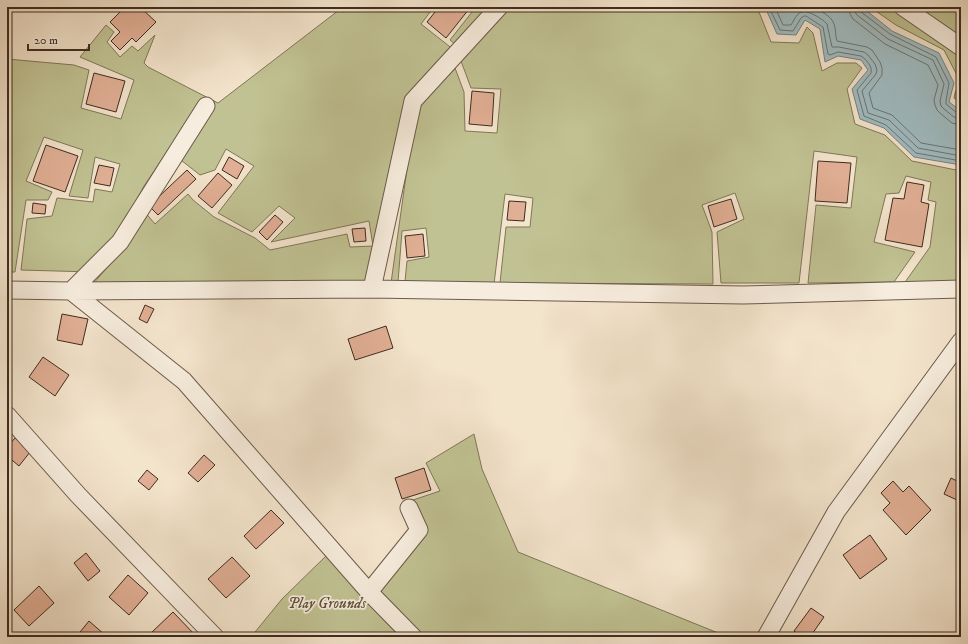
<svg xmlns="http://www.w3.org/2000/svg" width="968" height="644" viewBox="0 0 968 644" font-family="'IM FELL DW Pica',serif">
	<rect width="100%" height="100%" fill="#f3e4cc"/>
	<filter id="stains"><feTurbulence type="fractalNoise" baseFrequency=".005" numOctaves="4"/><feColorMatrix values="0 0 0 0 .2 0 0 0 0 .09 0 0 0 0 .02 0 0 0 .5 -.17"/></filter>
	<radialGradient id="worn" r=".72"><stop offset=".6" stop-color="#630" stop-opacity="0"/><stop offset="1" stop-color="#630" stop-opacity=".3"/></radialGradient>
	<path fill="#c1c293" stroke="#807759" d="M343 7H434L421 24 454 50 408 97 381 283 92 285 126 246 144 211 155 224 188 194 193 200 214 217 255 238 270 250 347 234 350 247 373 246 369 221 271 242 295 218 279 206 252 232 218 213 254 166 226 149 215 170 200 175 177 157 201 101 144 186 117 236 92 272 21 270 27 219 52 216 57 198 93 202 95 189 112 192 120 164 95 157 88 198 69 196 83 150 44 137 26 181 52 192 48 200H26L15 272H7V59L74 65 89 70 81 108 121 119 134 80 80 57 106 25 114 32 107 42 120 57 132 46 138 51 155 35 144 63 148 67 218 103Z
		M476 7H490L460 48 450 40Z
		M502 7H559L560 8 562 7H757L771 42 799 43 807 27 813 33 822 71 837 63H856L862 68 847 89 855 124 885 135 912 161 961 171V283L903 285 930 247 936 202 928 200 931 182 906 176 899 193 886 194 874 242 915 252 894 282 808 283 816 205 851 208 857 157 814 151 799 283H721L717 232 744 219 735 193 702 205 712 232 713 284 500 283 506 227H530L533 198 505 194 494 284 405 281 407 261 429 257 426 228 402 231 398 282 391 283 416 105 455 68 464 92 465 131 497 133 501 89 471 88 461 61Z
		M870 7H897L961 52V103L954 98 955 93 960 81 944 50 896 25Z
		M907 7H961L960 8 961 9V45Z
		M474 434 482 469 518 552 728 637H420L375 590 423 531 410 501 440 491 426 463Z
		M328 554 408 637H251L282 599Z"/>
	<path fill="#a0bcc2" stroke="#798281" d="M765 7H862L892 31 939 53 954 83 949 102 961 111V165L914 157 884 128 860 119 852 89 868 70 861 60 838 56 825 62 820 29 805 20 796 35 777 34Z"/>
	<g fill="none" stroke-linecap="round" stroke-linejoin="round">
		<path stroke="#707470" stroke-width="1" d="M769 7 780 30 793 31 801 18 804 16H806L823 27 828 54 830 55 838 52 861 56C866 59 873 67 871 73L857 90 864 116 886 125 916 153 961 161
			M775 7 783 25H791C793 22 795 17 798 14 805 7 821 18 827 24L832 47H839L864 52 868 55 875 64 877 70 876 74 862 91 868 113 889 120 918 148 961 156
			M812 7C820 11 831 15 834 24 836 29 835 35 837 41L867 47 872 50 880 62 882 68V75L869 93 873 108 892 115 921 143 961 150
			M849 7 850 14 853 19 885 44 928 65 938 85 934 100 935 105 937 110 940 113 952 123 961 125
			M855 7V12L857 15 888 39 933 60 944 84 940 101 941 106 944 109 954 117 961 119
			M860 7 861 12 890 34 936 57 949 83 946 101V104L957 113 961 114"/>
	</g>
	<path fill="#e1af95" stroke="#3f2c1f" d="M125 7H140L156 22 136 42 132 38 120 50 111 41 120 32 110 22Z
		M439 7H466L469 9 446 38 427 22Z
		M94 73 125 81 116 112 86 104Z
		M472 91 494 93 492 126 469 124Z
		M46 145 78 156 65 192 33 181Z
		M229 157 244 166 237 179 222 170Z
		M818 161 851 163 847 203 815 201Z
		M99 165 114 168 110 186 94 183Z
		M187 170 196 179 158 215 149 206Z
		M218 173 232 185 212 208 198 196Z
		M907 182 924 185 921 202 929 204 922 247 885 240 893 198 904 199Z
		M731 199 737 219 714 227 708 206Z
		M509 201 526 202 524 221 507 220Z
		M33 203 46 205 45 214 32 213Z
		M275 215 283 222 267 240 259 232Z
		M365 228 366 241 354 242 352 229Z
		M423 234 425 256 407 258 405 236Z
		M145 305 154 309 147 323 139 319Z
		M62 314 88 319 82 345 57 340Z
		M386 326 393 348 355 360 348 339Z
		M43 357 69 375 55 396 29 377Z
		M15 438 30 452 19 466 7 456V447Z
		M204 455 215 465 198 482 188 473Z
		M424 468 431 490 402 499 395 478Z
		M147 470 158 479 149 490 138 481Z
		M951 478 961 483V492L957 500 944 494Z
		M893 481 903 492 909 486 931 510 906 535 883 510 890 503 881 493Z
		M271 510 284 523 256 549 244 536Z
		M870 535 887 559 860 579 843 555Z
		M86 553 100 571 88 581 74 563Z
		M232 557 250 576 226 598 208 579Z
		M128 575 148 593 129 615 109 597Z
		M39 586 54 603 29 626 14 610Z
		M811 608 824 617 810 637H803L794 631Z
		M173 612 197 637H155L151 633Z
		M89 621 105 635 103 637H76Z"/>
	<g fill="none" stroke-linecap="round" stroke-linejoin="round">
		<defs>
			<path id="minor" d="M903 7 961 47
				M206 106 120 242 71 291 184 381 369 592 413 637
				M372 289 413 101 499 7
				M7 290 71 291 372 289 743 295 961 289
				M7 415 78 495 215 637
				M369 592 419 530 409 508
				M766 637 836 512 961 341"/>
		</defs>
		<use href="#minor" stroke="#6c5a4a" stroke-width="19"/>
		<use href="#minor" stroke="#f7edde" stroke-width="17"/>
	</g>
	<g text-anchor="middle" stroke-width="3.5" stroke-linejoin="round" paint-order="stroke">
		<g font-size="15" font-style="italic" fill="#60523c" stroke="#f7edde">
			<text x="327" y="608">Play Grounds</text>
		</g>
	</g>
	<rect width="968" height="644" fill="none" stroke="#f3e4cc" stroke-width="24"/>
	<rect x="8" y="8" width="952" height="628" fill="none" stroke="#3f2c1f" stroke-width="2"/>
	<rect x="12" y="12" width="944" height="620" fill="none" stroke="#3f2c1f"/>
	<path d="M28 44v6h61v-6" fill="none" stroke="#3f2c1f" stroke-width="2"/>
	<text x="34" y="44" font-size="12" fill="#3f2c1f" stroke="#f7edde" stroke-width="3" paint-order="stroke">20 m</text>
	<rect width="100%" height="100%" filter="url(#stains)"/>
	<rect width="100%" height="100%" fill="url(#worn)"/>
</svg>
